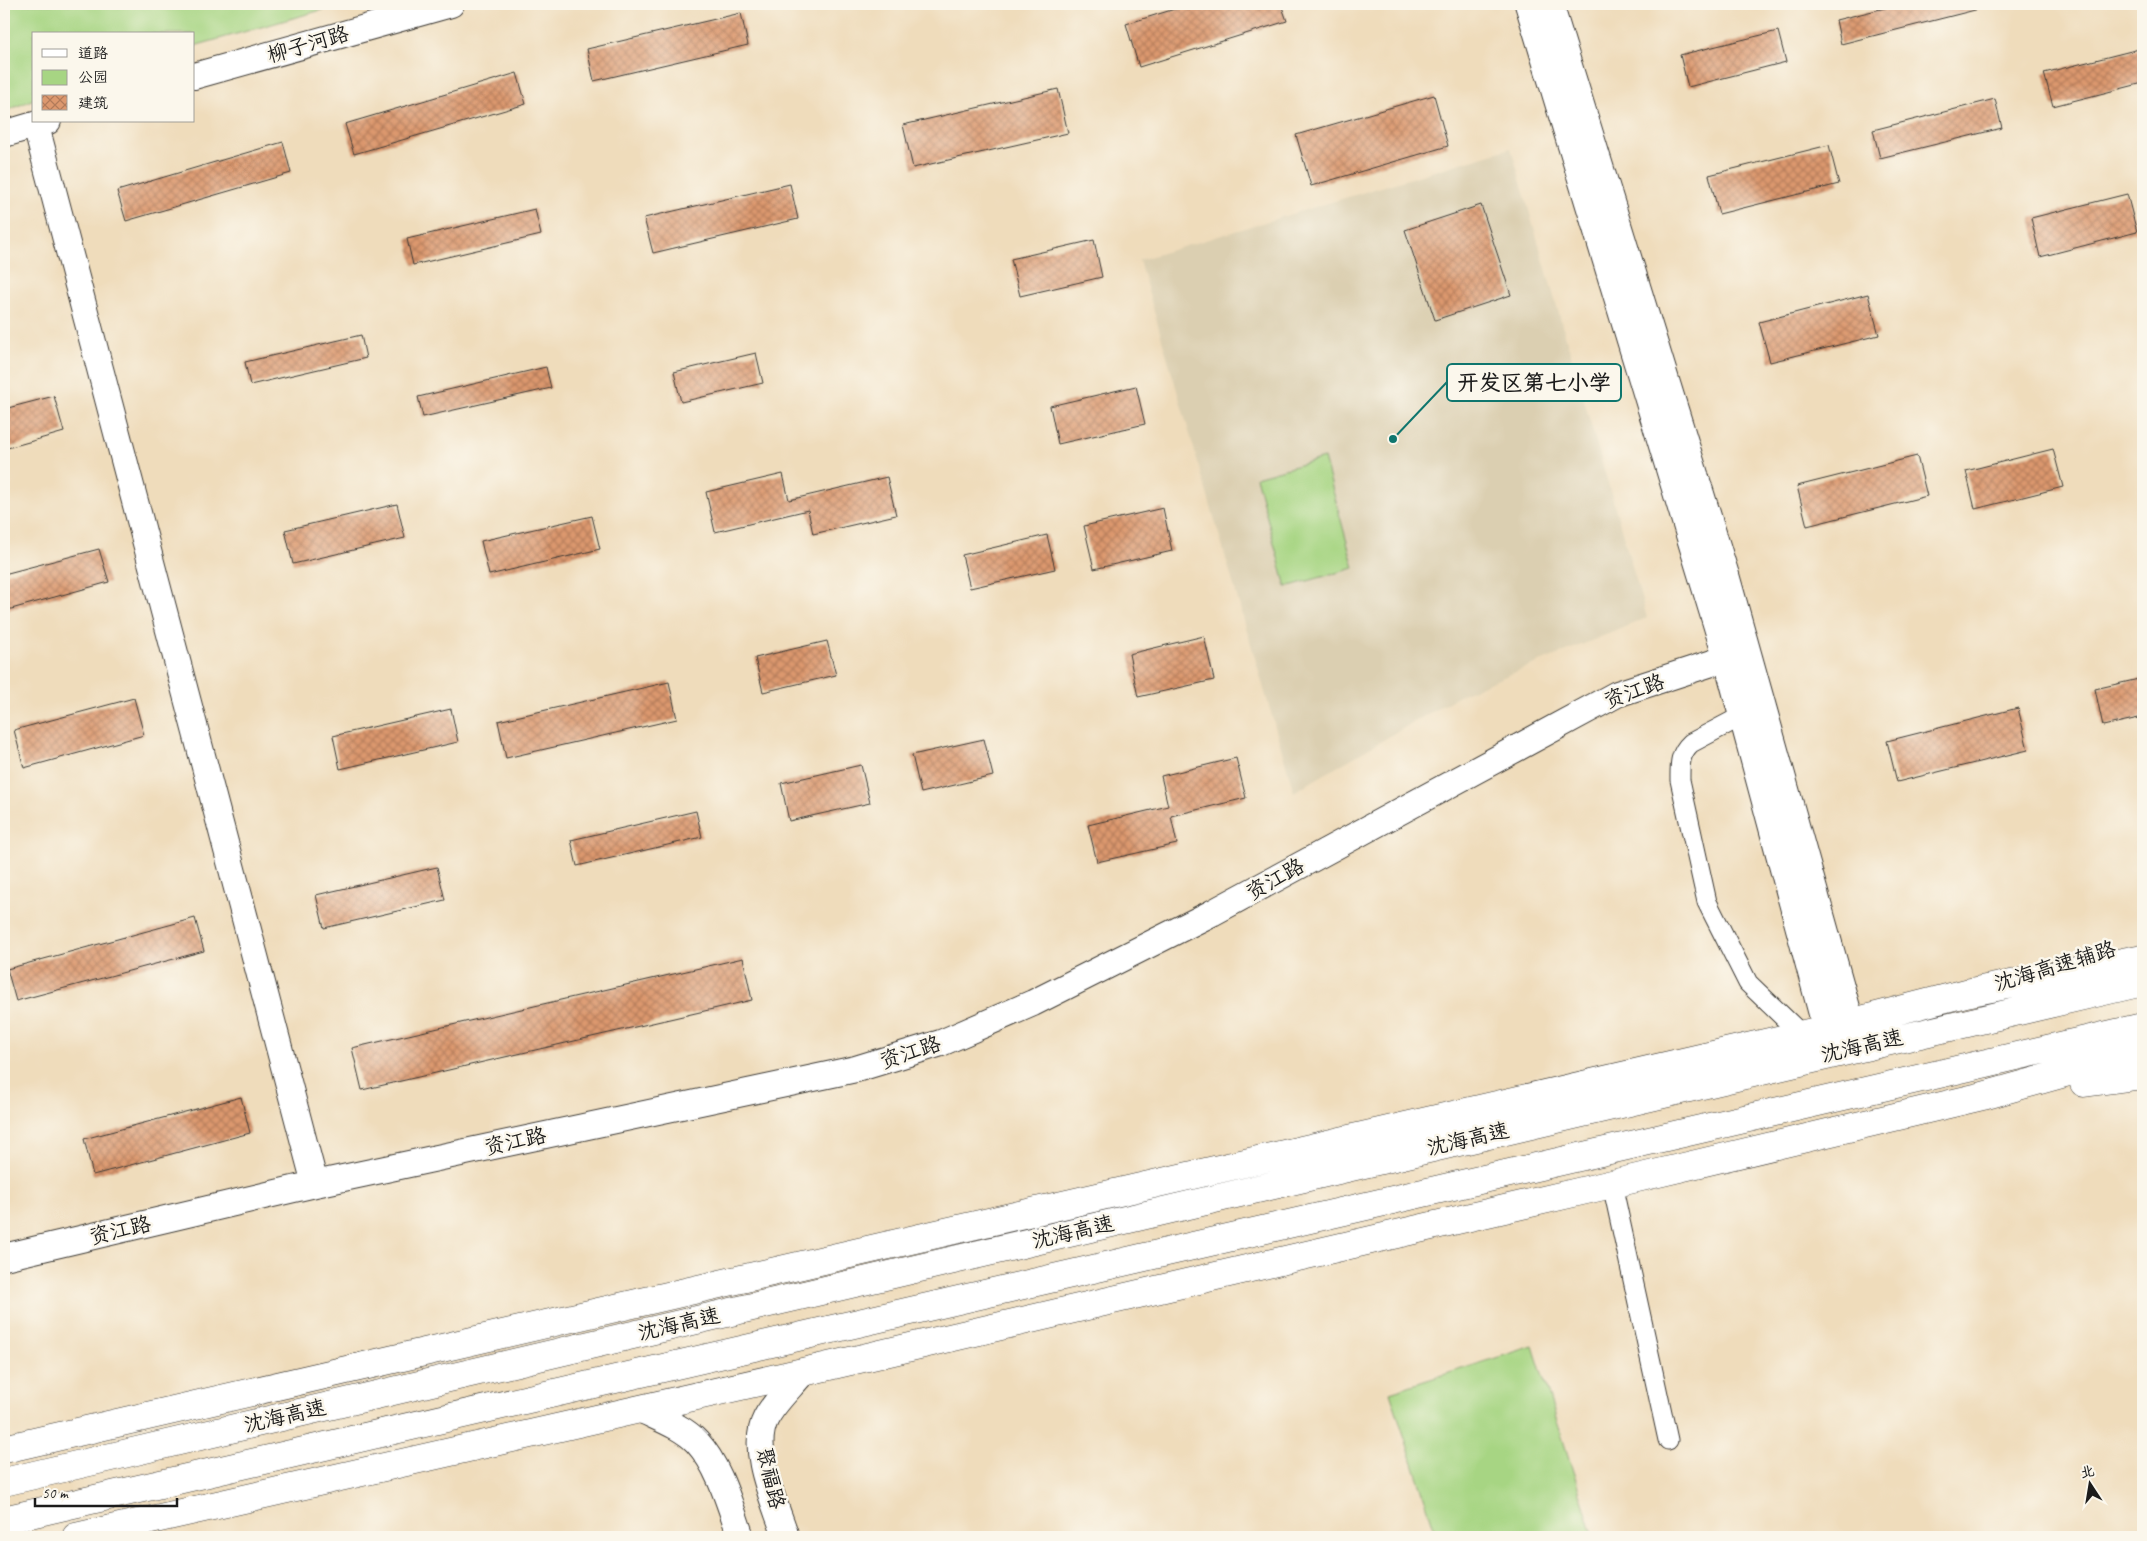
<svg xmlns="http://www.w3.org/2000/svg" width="2147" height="1541" viewBox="0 0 2147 1541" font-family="Caveat,'LXGW WenKai TC',sans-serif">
	<defs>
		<pattern id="building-cross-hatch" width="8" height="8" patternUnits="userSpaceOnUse" patternTransform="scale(1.25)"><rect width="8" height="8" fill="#dc986e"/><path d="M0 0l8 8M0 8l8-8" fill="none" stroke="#b27b5a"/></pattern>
	</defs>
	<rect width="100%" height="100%" fill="#fbf7ec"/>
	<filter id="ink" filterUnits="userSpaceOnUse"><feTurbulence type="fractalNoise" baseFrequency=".02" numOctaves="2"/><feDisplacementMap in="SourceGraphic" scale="10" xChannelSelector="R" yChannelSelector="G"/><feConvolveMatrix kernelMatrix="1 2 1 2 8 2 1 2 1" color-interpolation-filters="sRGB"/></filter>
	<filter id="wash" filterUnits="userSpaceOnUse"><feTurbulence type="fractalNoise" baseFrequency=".0096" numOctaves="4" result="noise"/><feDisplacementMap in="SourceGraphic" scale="20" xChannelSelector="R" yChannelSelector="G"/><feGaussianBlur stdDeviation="1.12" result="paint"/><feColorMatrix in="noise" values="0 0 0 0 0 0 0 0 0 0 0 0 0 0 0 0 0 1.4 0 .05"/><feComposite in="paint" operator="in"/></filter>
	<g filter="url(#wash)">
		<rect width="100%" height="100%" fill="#efdcbb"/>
		<path fill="#dbcfb1" d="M1511 148 1647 618 1462 694 1294 792 1139 260Z"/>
		<path fill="#a7d583" stroke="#627850" d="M4 4H343L194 46V34H34V99L4 112Z
			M1324 458 1354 568 1286 587 1256 477Z
			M1533 1346 1594 1537H1437L1390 1392Z"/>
		<g id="blocks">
			<path fill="url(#building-cross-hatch)" d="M1191 4H1281L1287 21 1139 67 1126 24Z
				M1901 4H1978L1979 9 1841 44 1836 20Z
				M741 13 748 45 594 81 587 49Z
				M1778 31 1786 62 1688 87 1680 55Z
				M2143 48V83L2053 106 2044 73Z
				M517 73 526 104 354 154 345 124Z
				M1058 89 1068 133 913 168 903 125Z
				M1434 95 1448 146 1311 186 1296 135Z
				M1995 99 2002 128 1880 158 1873 130Z
				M283 142 291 173 126 221 117 191Z
				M1829 145 1839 184 1719 214 1709 175Z
				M790 184 798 219 653 253 644 218Z
				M2127 194 2137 232 2040 257 2031 218Z
				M1481 205 1511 295 1435 320 1405 230Z
				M535 209 541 235 413 265 407 239Z
				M1094 240 1102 277 1020 296 1011 259Z
				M1868 294 1879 335 1770 362 1759 322Z
				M361 335 366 358 250 385 245 362Z
				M756 353 763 383 681 402 674 372Z
				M546 367 551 388 423 417 418 397Z
				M1136 386 1145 424 1058 444 1050 406Z
				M54 396 64 432 4 449V409Z
				M2053 449 2063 487 1975 509 1966 471Z
				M1917 456 1927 496 1807 526 1797 486Z
				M783 474 789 500 887 477 896 515 813 534 808 510 715 532 706 492Z
				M397 504 405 538 293 564 285 530Z
				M1163 508 1172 551 1094 569 1084 526Z
				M592 516 600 549 489 575 481 541Z
				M1047 535 1055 569 970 588 962 555Z
				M99 549 109 582 4 611V574Z
				M1204 636 1214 680 1138 697 1129 654Z
				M827 641 836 675 763 692 755 658Z
				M2143 678V717L2103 726 2095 689Z
				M669 682 677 719 506 758 498 721Z
				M134 698 144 735 24 768 14 730Z
				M2018 708 2028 750 1897 782 1887 741Z
				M451 709 458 742 340 769 333 736Z
				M984 739 993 776 921 793 912 755Z
				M1236 758 1246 798 1171 816 1177 844 1097 862 1088 825 1168 806 1161 776Z
				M861 765 870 803 789 821 781 783Z
				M696 811 702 837 577 866 571 840Z
				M437 867 445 900 324 928 316 895Z
				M195 918 204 951 16 1001 7 969Z
				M743 958 752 1000 362 1090 352 1048Z
				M241 1097 250 1133 93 1175 84 1139Z"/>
		</g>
	</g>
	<g filter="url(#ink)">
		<use href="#blocks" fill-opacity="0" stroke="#3c3934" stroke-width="1"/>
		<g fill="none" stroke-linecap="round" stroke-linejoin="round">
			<defs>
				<path id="street" d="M1742 716 1691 743C1679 754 1680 765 1680 780L1707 902 1748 983 1801 1034
					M1612 1184 1668 1440"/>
				<path id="secondary" d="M1528 4 1727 660 1826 1029
					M1550 4 1726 575 1851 1022
					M194 76 451 4
					M36 126 315 1184
					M4 134 48 121
					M4 1257 315 1184 856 1069 941 1043 1033 1003 1212 913 1617 694 1746 652
					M640 1409C658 1418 683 1427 697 1442 720 1467 730 1506 741 1537
					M786 1537C776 1505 749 1450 766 1418 775 1401 791 1387 803 1372"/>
				<path id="highway" d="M2084 1083 2143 1075
					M4 1449 1826 1029 1966 993 2143 958
					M4 1482 2143 982
					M4 1520 2143 1027
					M76 1537 803 1372 1612 1184 1983 1096 2143 1051"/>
			</defs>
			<use href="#street" stroke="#3c3934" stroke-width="21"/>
			<use href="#secondary" stroke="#3c3934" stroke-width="28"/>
			<use href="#highway" stroke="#3c3934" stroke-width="29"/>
			<use href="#street" stroke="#fff" stroke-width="19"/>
			<use href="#secondary" stroke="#fff" stroke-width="26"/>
			<use href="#highway" stroke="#fff" stroke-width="28"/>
		</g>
	</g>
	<g text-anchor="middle" stroke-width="5" stroke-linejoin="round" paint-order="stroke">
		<g font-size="21" fill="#1c1c1c" stroke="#fbf7ec">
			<text transform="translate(308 44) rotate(-16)" y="7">柳子河路</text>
			<text transform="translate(1634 691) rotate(-20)" y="7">资江路</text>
			<text transform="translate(1275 879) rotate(-29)" y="7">资江路</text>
			<text transform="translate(2055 966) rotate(-17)" y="7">沈海高速辅路</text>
			<text transform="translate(1862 1046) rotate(-13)" y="7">沈海高速</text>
			<text transform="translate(910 1052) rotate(-18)" y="7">资江路</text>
			<text transform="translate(1468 1139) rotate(-13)" y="7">沈海高速</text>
			<text transform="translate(515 1141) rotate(-12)" y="7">资江路</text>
			<text transform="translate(120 1230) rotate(-13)" y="7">资江路</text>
			<text transform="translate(1073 1232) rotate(-13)" y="7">沈海高速</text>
			<text transform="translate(679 1324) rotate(-13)" y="7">沈海高速</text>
			<text transform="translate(285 1416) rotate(-13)" y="7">沈海高速</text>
			<text transform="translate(771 1478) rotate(77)" y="7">聚福路</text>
		</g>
	</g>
	<path fill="none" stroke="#0f766e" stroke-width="2" d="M1393 439L1447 382"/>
	<circle fill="#0f766e" stroke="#fbf7ec" stroke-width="2" cx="1393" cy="439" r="5"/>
	<rect fill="#fbf7ec" stroke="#0f766e" stroke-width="2" x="1447" y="364" width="174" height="37" rx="5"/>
	<g font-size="22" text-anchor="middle" font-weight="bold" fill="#1c1c1c">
		<text x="1534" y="390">开发区第七小学</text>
	</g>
	<rect width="2147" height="1541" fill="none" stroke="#fbf7ec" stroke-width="20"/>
	<rect x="32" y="32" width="162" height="90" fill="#fbf7ec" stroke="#a29f99"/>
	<rect x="42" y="49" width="25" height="8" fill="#ffffff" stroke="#a29f99"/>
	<text x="78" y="58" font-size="15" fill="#1c1c1c">道路</text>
	<rect x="42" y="70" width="25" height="15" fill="#a7d583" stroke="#a29f99"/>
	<text x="78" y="82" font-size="15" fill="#1c1c1c">公园</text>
	<rect x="42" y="95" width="25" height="15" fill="url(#building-cross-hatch)" stroke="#a29f99"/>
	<text x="78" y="108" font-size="15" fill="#1c1c1c">建筑</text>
	<g transform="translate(2090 1484) rotate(348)" stroke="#fbf7ec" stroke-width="4" paint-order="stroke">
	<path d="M0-4L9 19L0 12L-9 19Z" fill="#1c1c1c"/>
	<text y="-8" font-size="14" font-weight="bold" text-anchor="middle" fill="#1c1c1c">北</text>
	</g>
	<path d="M35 1498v8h142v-8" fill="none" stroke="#1c1c1c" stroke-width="2.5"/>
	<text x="42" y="1498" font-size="15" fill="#1c1c1c" stroke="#fbf7ec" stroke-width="4" paint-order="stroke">50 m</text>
</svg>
